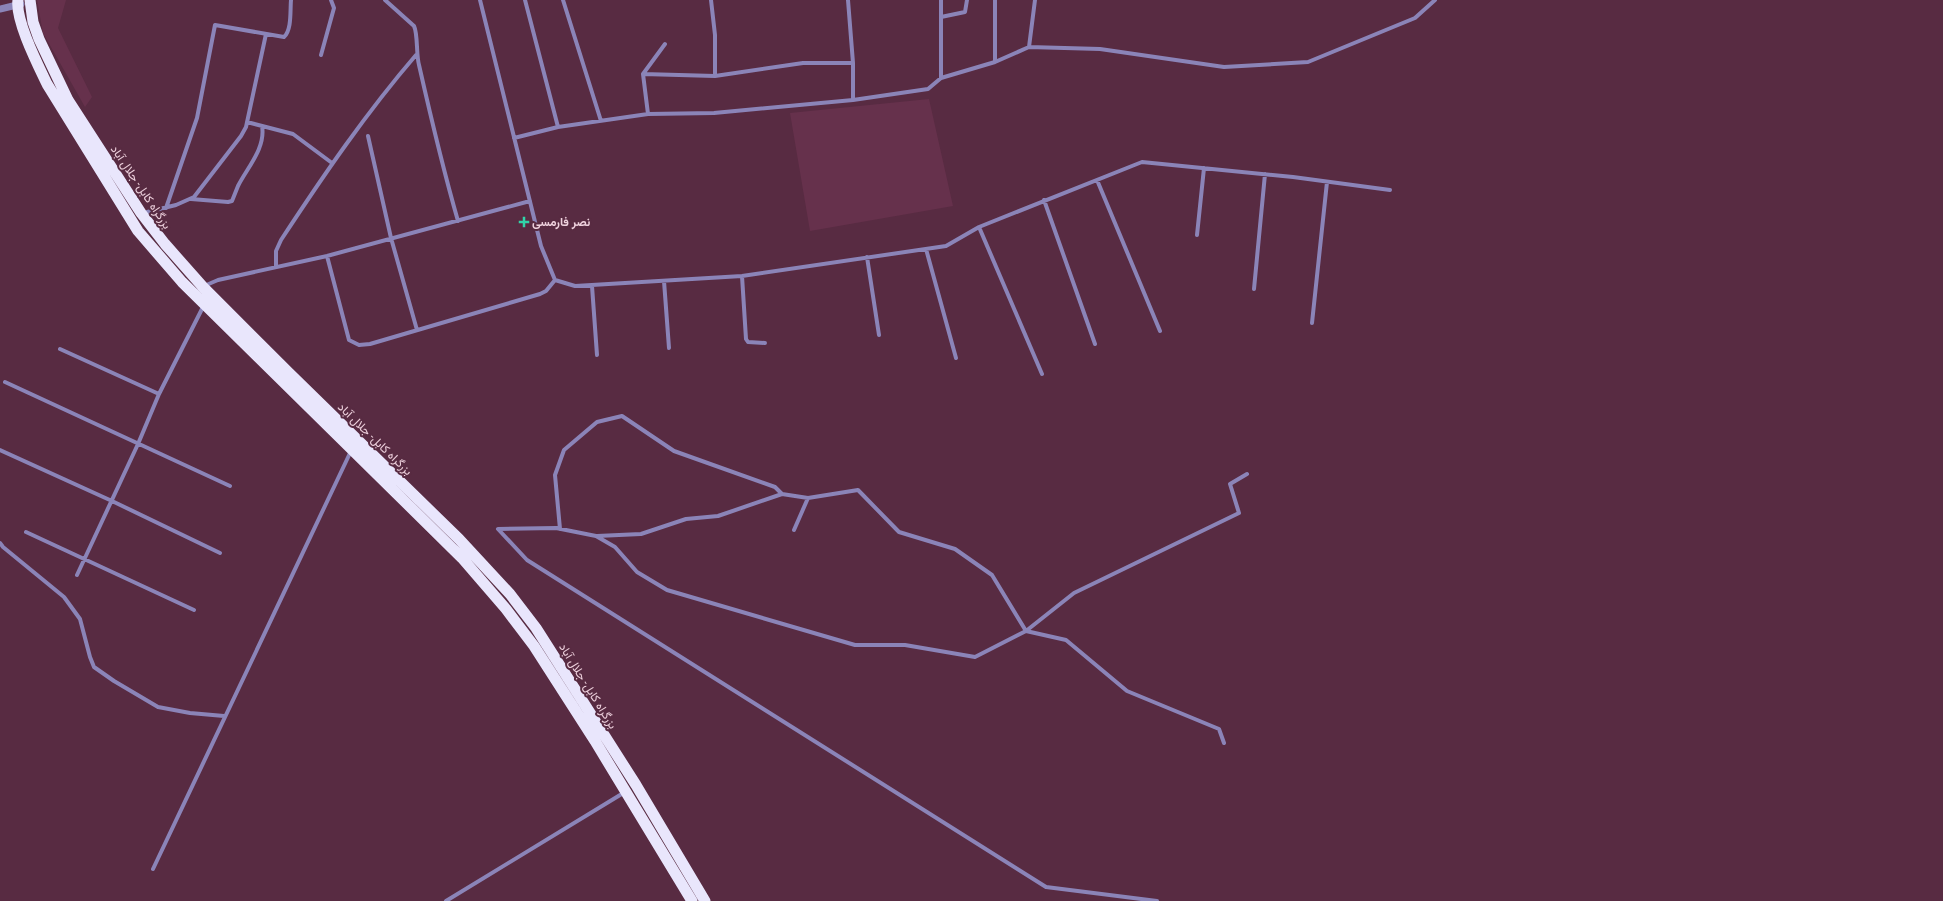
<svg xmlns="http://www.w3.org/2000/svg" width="1943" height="901" viewBox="0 0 1943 901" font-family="'Roboto Condensed',Vazirmatn,sans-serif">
	<rect width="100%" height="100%" fill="#582b42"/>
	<path fill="#66314c" d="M37 0H66L58 28 92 97 85 107 43 33Z
		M929 99 953 206 810 231 790 113Z"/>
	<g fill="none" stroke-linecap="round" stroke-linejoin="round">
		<path stroke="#8b84b8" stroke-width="4" d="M385 0 414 26C418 34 416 54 419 65 431 118 443 169 458 221
			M480 0 541 246 555 280 575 286 742 276 946 246 979 227 1142 162 1293 177 1390 190
			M525 0 558 127
			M563 0 601 121
			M711 0 715 35V76
			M848 0 853 63V100
			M941 17 965 12 967 0
			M1029 47 1035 0
			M321 55 334 8 331 0
			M995 62V0
			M643 74 715 76 803 63H853
			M941 78V0
			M648 114 643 74 665 44
			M247 122 293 134 332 163
			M368 136 391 238 417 330
			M514 138 558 127 648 114 714 113 853 100 928 89 941 78 995 62 1029 47 1100 49 1224 67 1308 62 1415 18 1435 0
			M1097 180 1160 331
			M191 199 228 202 232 201C234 196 236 191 238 186 247 168 266 148 262 126
			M1044 200 1095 344
			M166 208 197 118 215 25 284 37C292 30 290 10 291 0
			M143 213 176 205 194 197 241 136 246 127 266 34
			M979 227 1042 374
			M1197 235 1204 168
			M926 249 956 358
			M327 256 349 340 359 345 370 344 540 294 546 291 555 280
			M867 257 879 335
			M276 267V251L281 240C323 176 366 113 416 55
			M742 276 746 339 748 342 765 343
			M664 281 669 348
			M204 286 218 280 327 256 530 201
			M592 286 597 355
			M1254 289 1265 174
			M1312 323 1327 182
			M60 349 159 394
			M5 382 230 486
			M0 450 112 501 220 553
			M560 529 555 475 564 450 597 422 622 416 674 451 775 487 782 494
			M794 530 808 498 858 490 899 532 955 549 992 575 1026 631 1074 593 1239 513 1230 484 1247 474
			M26 532 194 610
			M597 536 641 534 686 519 718 516 782 494 808 498
			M0 543 3 547 64 597 80 619 90 657 94 667 114 681 158 707 190 713 224 716
			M77 575 138 444 159 394 204 305
			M153 869 351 451
			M446 901 625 792
			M1157 901 1046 887 527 560 498 529 556 528 596 536 615 547 637 572 667 590 855 645H905L975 657 1026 631 1066 640 1127 691 1219 729 1224 743"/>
		<path stroke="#8b84b8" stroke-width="7" d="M0 9 21 4"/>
		<path stroke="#e9e6fc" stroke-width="11" d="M18 0C15 20 38 65 47 84L138 231 182 282 462 558 506 609 534 646 595 741 692 901
			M30 0 33 22 39 39 68 100 141 213 165 244 203 287 289 373 459 539 510 594 536 628 636 785 705 901"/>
	</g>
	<path fill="#31d4a9" stroke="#582b42" stroke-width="1.5" d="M522 216h4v4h4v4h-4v4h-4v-4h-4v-4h4z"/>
	<g text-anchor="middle" stroke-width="4" stroke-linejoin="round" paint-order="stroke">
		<g font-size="12" fill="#eed1dd" stroke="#582b42">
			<text transform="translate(141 187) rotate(56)" y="4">بزرگراه کابل- جلال آباد</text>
			<text transform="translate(375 439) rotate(44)" y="4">بزرگراه کابل- جلال آباد</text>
			<text transform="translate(588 686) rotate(58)" y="4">بزرگراه کابل- جلال آباد</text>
		</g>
		<g font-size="12" font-weight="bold" fill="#eed1dd" stroke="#582b42" text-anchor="start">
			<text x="532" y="226">نصر فارمسی</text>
		</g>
	</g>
</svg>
